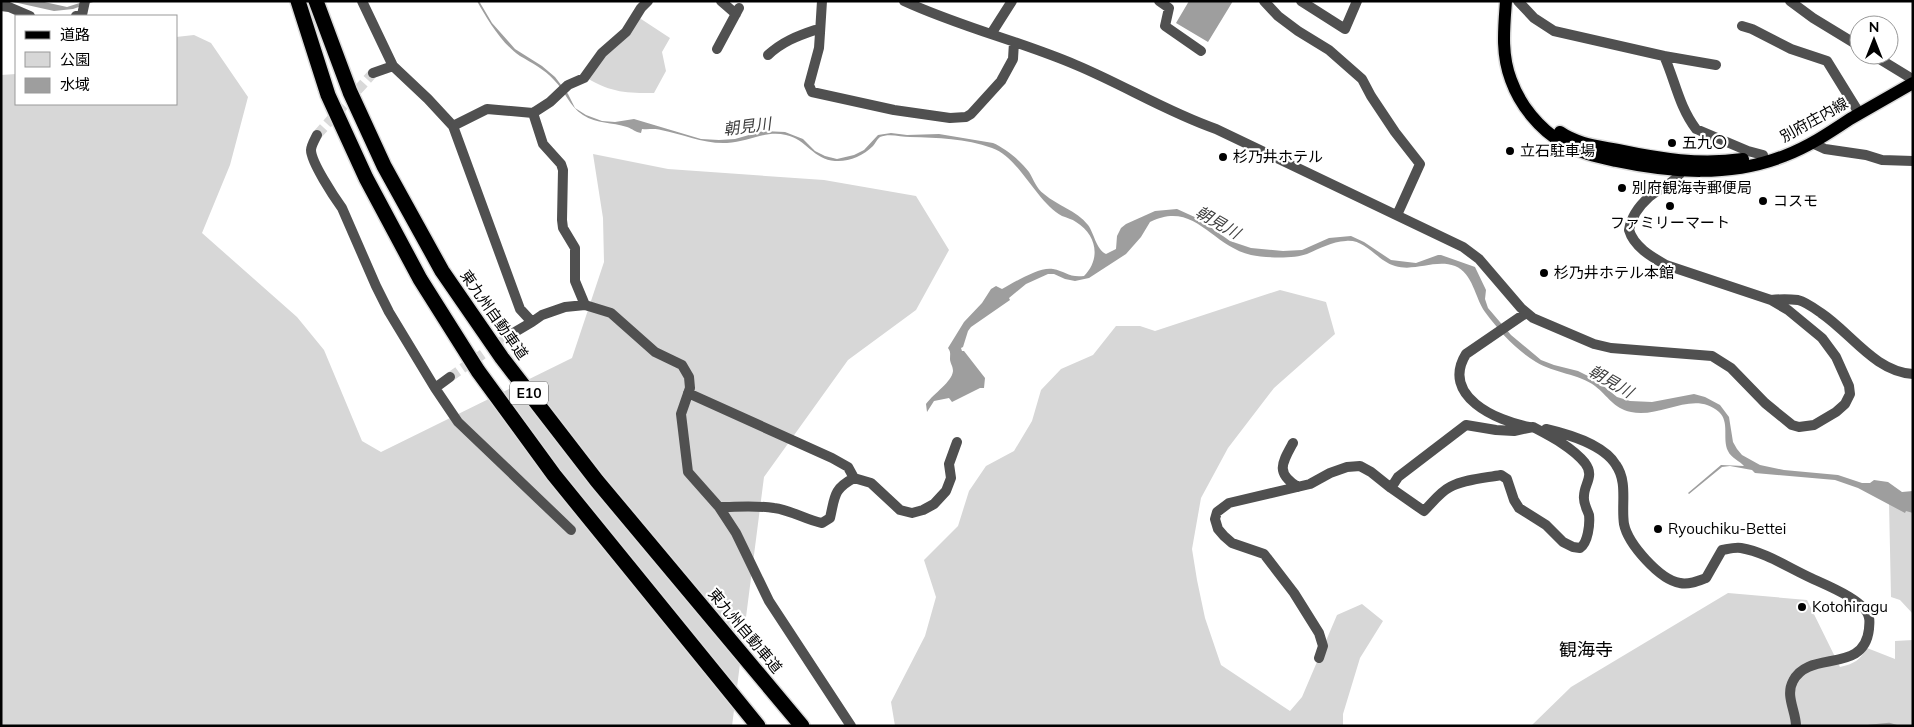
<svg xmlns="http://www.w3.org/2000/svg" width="1914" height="727" viewBox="0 0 1914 727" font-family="Mulish,'Noto Sans JP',sans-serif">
	<rect width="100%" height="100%" fill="#fff"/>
	<path fill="#d7d7d7" d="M638 17 670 38 662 52 666 71 654 93C627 93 612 93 587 78L606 52Z
		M194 35 211 43 248 97 230 165 202 233 297 317 324 350 362 441 381 452 572 358 604 262 603 218 593 154 668 169 824 180 916 196 949 250 916 310 848 360 764 477 732 726H1V75L16 74V104H176V37Z
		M1280 290 1326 302 1335 334 1274 388 1228 448 1201 498 1192 549 1197 580 1205 618 1221 665 1290 711 1302 697 1337 615 1362 604 1383 621 1360 658 1343 714V726H895L891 702 925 636 936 597 924 560 958 526 969 491 986 466 1014 451 1032 421 1041 390 1061 369 1093 355 1116 326H1140L1155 331Z
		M1889 502 1913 507V614L1900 600 1891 597Z
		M1728 593 1807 600 1840 667C1854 664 1860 660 1867 648L1895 659V641L1913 640V726H1531L1571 687Z"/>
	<path fill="#9e9e9e" d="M9 1H40L67 7 86 1H96L73 9 54 11Z
		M477 1H479L492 23 515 49 542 66 555 77 568 94 575 108 586 115 602 121 615 122 634 119 701 139 719 140 735 139 763 131 785 132 803 139 815 151 825 156 837 159 854 155 864 150 878 135 891 133 907 135 939 134 993 143C1005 148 1021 161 1029 172 1034 180 1036 188 1044 194 1058 206 1076 210 1088 225 1094 233 1096 249 1106 254L1116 249 1117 236 1121 228 1126 224 1155 211 1177 209 1199 219 1230 241 1251 248 1283 251 1302 250 1329 238 1351 236 1364 242 1391 260 1416 263 1438 255H1441L1475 267 1486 290 1485 299 1488 308 1511 335 1541 360 1554 365 1578 371 1596 380 1617 397 1630 401 1652 402 1694 394 1705 397 1720 405 1729 417 1733 442 1737 449 1742 455 1760 465 1784 470 1838 475 1862 483H1870L1874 480 1888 482 1902 492 1913 491V513L1906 511 1905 513 1858 488 1835 480 1755 473 1752 470 1730 466 1722 467 1689 494 1688 493 1721 465 1744 466C1740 461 1731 458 1728 451 1722 439 1730 422 1719 412 1694 389 1660 419 1631 412 1613 408 1608 396 1595 386 1579 374 1554 373 1536 362 1515 349 1500 332 1485 312 1475 298 1473 273 1455 266 1435 259 1415 272 1395 266 1377 261 1366 239 1346 241 1331 242 1321 248 1307 254 1294 259 1265 258 1251 255 1211 246 1195 200 1150 222L1141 237 1126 254 1089 278 1075 281 1065 279 1054 274H1048L1026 284 1009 298 1010 300 971 327 968 331 963 347 961 348 962 351H964L985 378 984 388H980L952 402 949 398 934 401 927 412 926 404C934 393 952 382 953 371 953 366 950 363 950 359 950 354 951 352 948 348L964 322 982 303 991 289 996 286 1002 289C1013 283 1040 266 1053 269 1065 271 1069 278 1084 276 1101 259 1097 235 1076 222 1072 219 1067 218 1062 216 1036 202 1020 158 992 148 965 138 938 138 910 137 901 137 889 133 880 137 877 139 875 144 873 146 863 156 849 162 835 161 814 160 806 139 786 135 765 130 748 142 727 143 703 144 683 134 661 130 654 128 648 130 642 129L641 133C635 132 633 129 627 127 612 122 597 124 583 115 569 106 566 92 554 80 544 69 532 63 520 56 502 44 487 19 477 1Z
		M1189 1H1233L1208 42 1176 23Z"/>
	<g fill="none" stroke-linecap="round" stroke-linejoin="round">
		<path stroke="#9e9e9e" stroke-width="2.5" d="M1869 726 1889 724 1896 726"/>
		<path stroke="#d9d9d9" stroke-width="10" stroke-dasharray="10 5" stroke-linecap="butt" d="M317 135 373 73
			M450 377 510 335"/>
		<defs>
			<path id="major" d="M1506 1C1504 28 1501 54 1511 80 1520 105 1539 129 1563 143 1579 153 1598 157 1616 161 1672 173 1730 177 1784 156 1808 147 1829 133 1850 119 1871 107 1892 95 1913 83
				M1560 132C1577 144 1598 146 1618 150 1660 159 1700 165 1743 159"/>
			<path id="highway" d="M298 1 328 95 366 178 420 279 478 371 554 475 758 726
				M316 1 350 92 384 166 442 271 502 358 597 481 802 726"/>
		</defs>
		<use href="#major" stroke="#dbdbdb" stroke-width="15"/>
		<use href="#highway" stroke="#dbdbdb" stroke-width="18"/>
		<path stroke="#505050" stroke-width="10" d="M362 1 393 66 428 99 453 126 520 309 532 322 542 315 565 307 585 305 611 313 655 352 682 365 689 377 690 388 681 414 688 472 719 507 736 533 769 601 851 726
			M721 1 736 14
			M904 1C960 27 1020 41 1076 65 1124 85 1167 112 1216 129L1463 247 1479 259 1521 308 1533 318 1594 344 1611 348 1712 356 1731 368 1765 403 1792 425 1799 427 1814 425 1836 412 1845 404 1850 394 1849 386 1836 357 1822 338 1788 310 1771 300 1666 265C1652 257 1634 247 1629 230 1631 217 1639 206 1649 197 1660 187 1682 181 1683 165
			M1159 1 1169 8 1165 26 1201 51
			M1264 1 1278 16 1298 31 1329 50 1362 79 1371 96 1395 132 1420 164 1397 215
			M1301 1 1345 29 1357 1
			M1518 1 1534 18 1554 31 1664 56C1675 80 1679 107 1696 129L1748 151 1763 155
			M1790 1 1813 18 1859 46
			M1 6 9 7 30 16
			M76 16 82 15 85 1
			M1742 26 1752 29 1791 49 1827 61 1856 108
			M820 33 822 1
			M991 34 1012 1
			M717 49 739 8
			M768 55C782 42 797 36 815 30L820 33 819 48 809 85 812 92 894 110 950 118 966 117 971 114 1001 81 1013 59 1014 42
			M1873 55 1909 77
			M1664 56 1716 65
			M373 73 393 66
			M533 113 543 144 561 164 563 170 562 220 563 228 575 248V281L585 305
			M453 126 487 109 533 113 550 102 568 85 584 78 602 53 626 32 641 8 648 1
			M317 135C315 139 311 146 311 150 311 162 334 197 342 208L376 286 389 312 435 388 450 377
			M1812 143 1825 149 1866 155 1882 160 1913 161
			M1771 300C1780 299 1789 299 1798 300 1806 302 1814 308 1821 313 1851 333 1875 372 1913 374
			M1526 313 1466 354C1440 396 1497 421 1529 427
			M510 335 532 322
			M435 388 458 422 571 530
			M688 393 832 458 848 467 854 478
			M1546 429C1568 434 1604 445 1616 465 1628 482 1621 505 1624 524 1628 544 1660 580 1680 583 1689 585 1698 581 1706 578L1722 550C1728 549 1735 547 1741 548 1765 552 1789 568 1811 578 1826 585 1867 601 1869 618 1870 621 1869 626 1869 629 1864 675 1809 649 1793 681 1785 696 1796 711 1796 726
			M1293 443C1282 463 1275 473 1298 487
			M719 507C737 507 756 505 774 508 791 510 806 520 822 523L830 518C835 497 833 489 854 478L871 483 900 510 912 513 923 510 934 504 946 491 951 478 949 464 957 442
			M1319 658 1323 646 1319 633 1294 593 1264 554 1232 543 1224 536 1218 529 1215 519 1217 512 1229 503 1310 484 1330 473 1347 467 1360 466 1371 472 1391 488 1424 511C1432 503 1440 492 1450 487 1465 479 1485 478 1501 475L1507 479 1514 500 1519 508 1546 525 1563 542 1573 547 1580 548C1588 543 1590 524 1589 515 1587 509 1583 503 1584 496 1584 484 1595 476 1585 463 1572 447 1550 436 1533 427L1514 431 1496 430 1466 425 1398 477 1391 488"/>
		<use href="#major" stroke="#000" stroke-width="12"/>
		<use href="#highway" stroke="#000" stroke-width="15"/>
	</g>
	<g fill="#000" stroke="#fff" stroke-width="2">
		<circle cx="1672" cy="143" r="5"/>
		<circle cx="1510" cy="151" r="5"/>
		<circle cx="1223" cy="157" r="5"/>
		<circle cx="1622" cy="188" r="5"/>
		<circle cx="1763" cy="201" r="5"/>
		<circle cx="1670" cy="206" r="5"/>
		<circle cx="1544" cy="273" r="5"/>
		<circle cx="1658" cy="529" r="5"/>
		<circle cx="1802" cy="607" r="5"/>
	</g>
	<g text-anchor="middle" stroke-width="4.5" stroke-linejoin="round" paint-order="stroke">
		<rect fill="#fff" stroke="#4c4c4c" stroke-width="1" x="510" y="381.5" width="38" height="23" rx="4"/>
		<g font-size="14" font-weight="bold" fill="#000">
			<text x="529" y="398">E10</text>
		</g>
		<g font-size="15" fill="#000" stroke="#fff">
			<text transform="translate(1814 120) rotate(-29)" y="5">別府庄内線</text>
			<text transform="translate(494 315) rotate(55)" y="5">東九州自動車道</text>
			<text transform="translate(745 631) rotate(50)" y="5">東九州自動車道</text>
		</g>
		<g font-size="15" fill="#000" stroke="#fff" text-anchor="start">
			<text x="1682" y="148">五九〇</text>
			<text x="1520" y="156">立石駐車場</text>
			<text x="1233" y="162">杉乃井ホテル</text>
			<text x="1632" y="193">別府観海寺郵便局</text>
			<text x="1773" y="206">コスモ</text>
			<text x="1670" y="228" text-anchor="middle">ファミリーマート</text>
			<text x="1554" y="278">杉乃井ホテル本館</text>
			<text x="1668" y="534">Ryouchiku-Bettei</text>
			<text x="1812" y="612">Kotohiragu</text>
		</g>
		<g font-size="16" font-style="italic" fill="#3f3f3f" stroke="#fff">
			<text transform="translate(747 126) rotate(-7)" y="6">朝見川</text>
			<text transform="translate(1218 222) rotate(30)" y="6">朝見川</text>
			<text transform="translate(1611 381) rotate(30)" y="6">朝見川</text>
		</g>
		<g font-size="18" fill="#000" stroke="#fff">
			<text x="1586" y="656">観海寺</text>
		</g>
	</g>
	<rect width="1914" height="727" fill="none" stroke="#000000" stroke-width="5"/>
	<rect x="15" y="15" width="162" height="90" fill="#ffffff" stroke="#999999"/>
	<rect x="25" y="31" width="25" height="8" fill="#000000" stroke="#999999"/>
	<text x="60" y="40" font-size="15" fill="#000000">道路</text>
	<rect x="25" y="52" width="25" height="15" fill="#d7d7d7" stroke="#999999"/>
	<text x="60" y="65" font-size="15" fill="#000000">公園</text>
	<rect x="25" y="78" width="25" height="15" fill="#9e9e9e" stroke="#999999"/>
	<text x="60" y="90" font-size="15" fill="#000000">水域</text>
	<g transform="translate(1874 40)"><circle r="24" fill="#ffffff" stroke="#999999"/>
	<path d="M0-4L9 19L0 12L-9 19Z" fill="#000000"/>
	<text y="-8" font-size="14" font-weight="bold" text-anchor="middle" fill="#000000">N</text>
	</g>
</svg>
